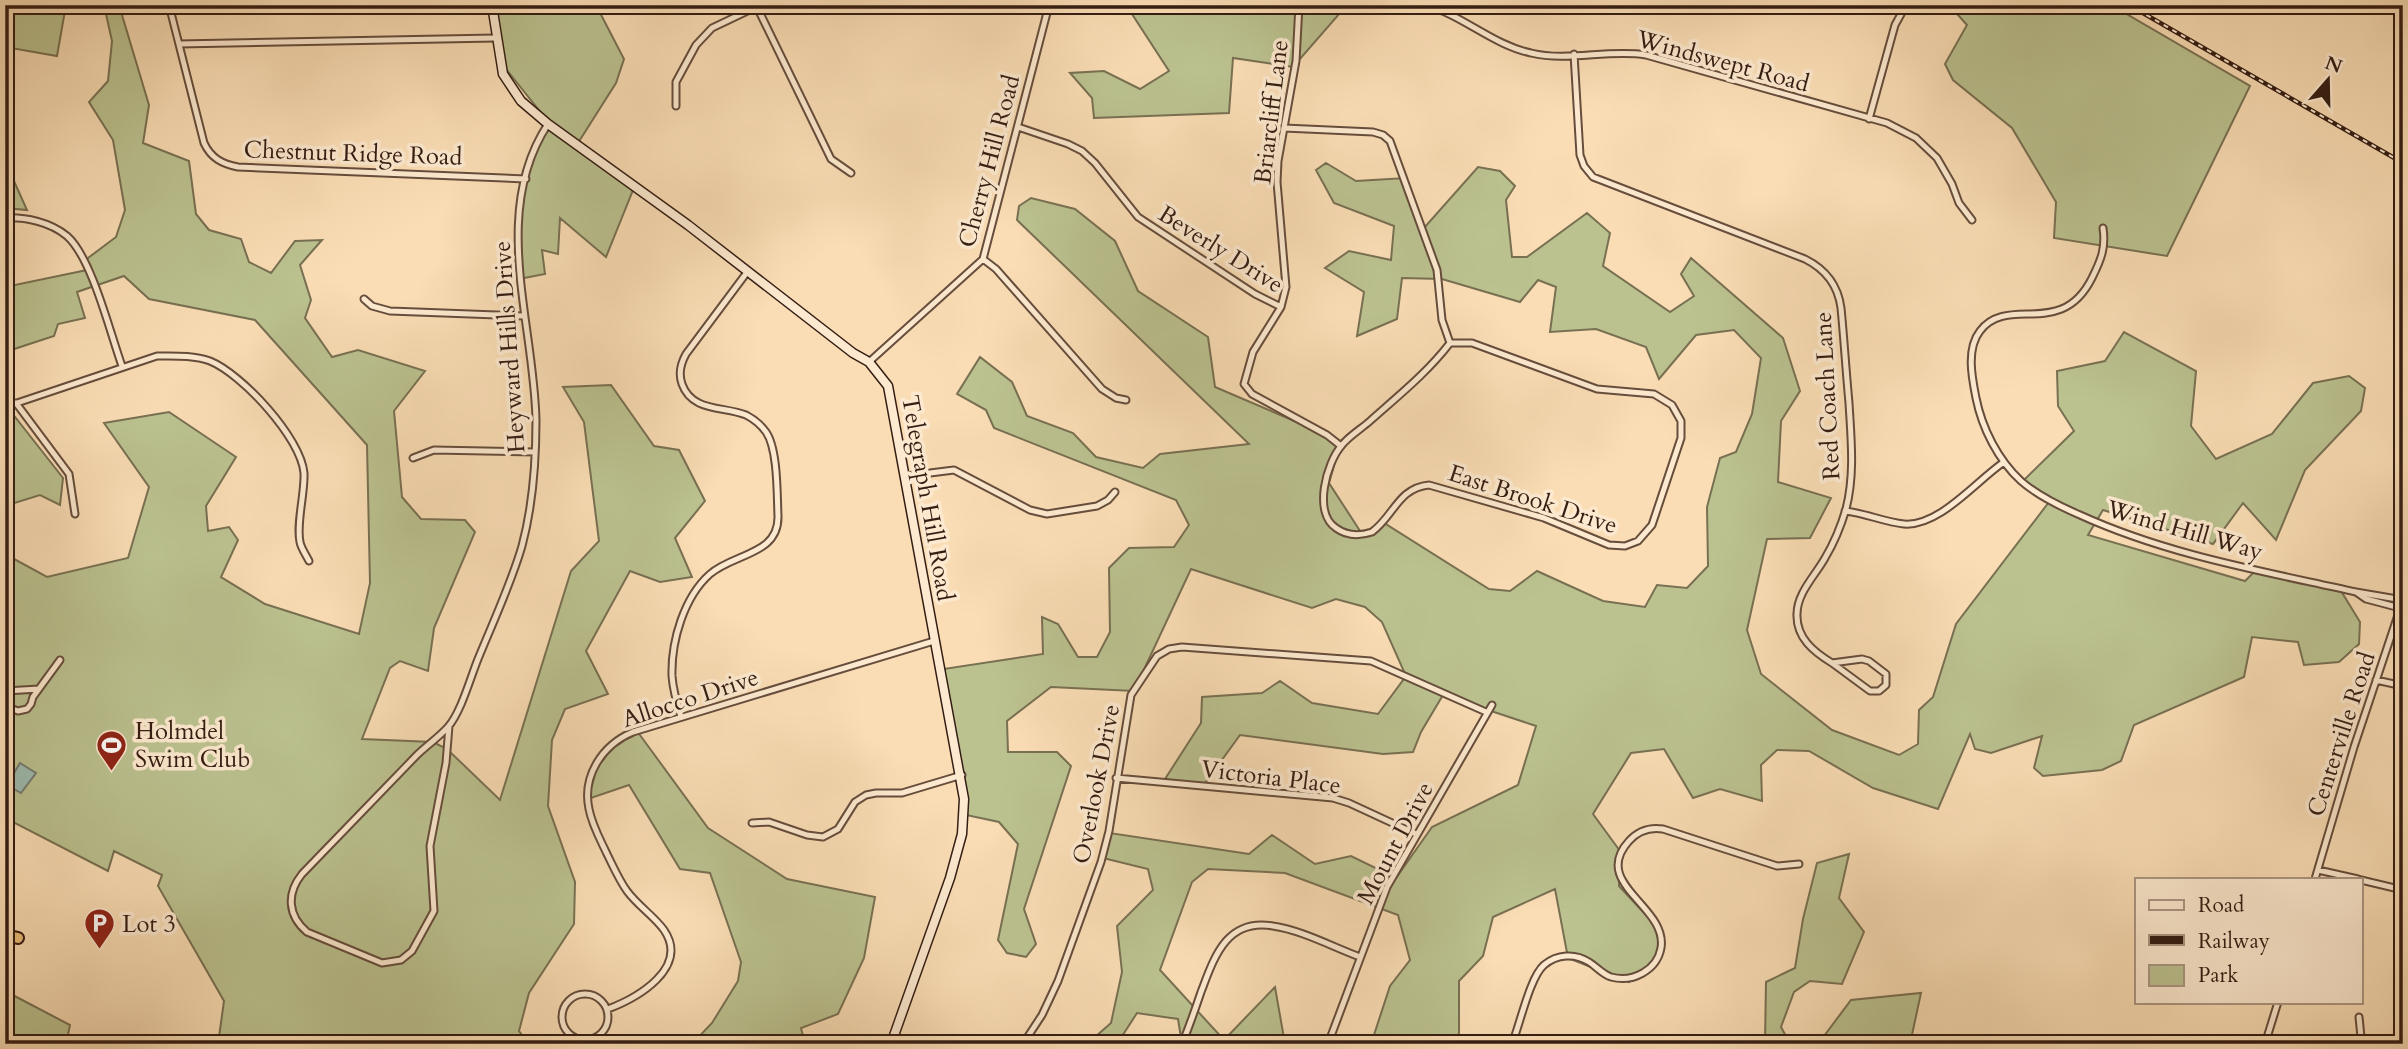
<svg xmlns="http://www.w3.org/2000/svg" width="2408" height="1049" viewBox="0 0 2408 1049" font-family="Cardo,serif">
	<rect width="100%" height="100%" fill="#faddb5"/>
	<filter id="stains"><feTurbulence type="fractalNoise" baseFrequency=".00286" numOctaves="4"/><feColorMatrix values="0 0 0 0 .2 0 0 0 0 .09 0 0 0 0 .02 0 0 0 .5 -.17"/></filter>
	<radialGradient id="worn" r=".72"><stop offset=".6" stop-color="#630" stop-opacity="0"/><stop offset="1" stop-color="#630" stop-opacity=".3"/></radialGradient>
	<path fill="#bbc290" stroke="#787052" stroke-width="2" d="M9 5H66L57 56 5 47V28Z
		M104 5H119L149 105 143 143 189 161 196 214 209 230 241 239 249 262 271 273 295 241 322 240 300 265 311 300 305 318 332 357 358 350 425 371 394 411 402 497 421 519 465 520 475 532 434 628 428 671 400 661 390 668 362 739 433 742 447 749 500 800 571 571 599 541 584 422 563 387 611 385 654 446 679 450 705 501 675 538 692 577 660 582 630 571 586 651 608 694 565 709 552 740 548 806 575 882 574 924 529 993 519 1031 529 1044H218L224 1001 158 886 162 875 114 851 108 871 5 818V554L47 577 128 558 149 487 104 423 169 412 236 457 206 506 208 531 229 527 238 540 221 577 265 604 359 634 370 583 367 445 255 320 149 299 124 276 77 292 85 318 58 324 54 336 5 352V287L87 270 84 261 116 237 125 210 113 140 89 102 108 81 112 41Z
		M492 5H596L624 59 616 83 578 143 635 185 606 257 560 218 558 254 542 250 545 274 519 279 521 198 546 119 498 59Z
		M1147 5H1347L1293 67 1233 58 1229 113 1094 118 1092 98 1070 73 1104 71 1140 89 1169 71 1132 14Z
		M1949 5H2111L2250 86 2167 256 2054 238 2056 202 2012 128 1953 80 1945 64 1967 25Z
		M5 161 27 210 5 208Z
		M1326 163 1356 181 1406 178 1424 228 1478 167 1500 171 1515 186 1506 200 1512 257H1527L1587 213 1610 233 1603 266 1670 312 1694 296 1681 274 1691 258 1783 338 1800 391 1781 421 1778 482 1831 498 1810 538 1767 539 1747 630 1761 674 1832 730 1899 755 1918 744 1919 710 1933 697 1956 624 2049 502 2023 481 2074 431 2058 406 2057 371 2105 361 2124 332 2196 371 2191 426 2216 459 2272 434 2313 383 2349 376 2365 388 2361 411 2305 470 2276 540 2243 503 2213 544 2103 510 2088 535 2245 581 2255 571 2341 591 2360 622 2359 644 2339 662 2304 665 2298 642 2252 637 2244 677 2134 725 2121 761 2102 770 2043 776 2034 768 2042 736 1991 753 1975 749 1970 734 1938 809 1873 788 1809 751 1777 750 1761 765 1762 801 1720 789 1693 798 1664 749 1631 753 1593 814 1620 851 1619 886 1660 930 1659 957 1629 982 1568 958 1555 889 1493 917 1483 956 1459 981V1033L1453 1044H1371L1390 986 1410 960 1398 915 1285 873 1208 869 1192 882 1160 970 1224 1040 1275 987 1285 1044H1182L1178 1019 1137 1013 1117 1044H1087L1111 1023 1122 972 1117 926 1153 890 1148 869 1103 858 1110 833 1249 854 1272 835 1315 864 1351 856 1396 878 1432 827 1518 785 1536 726 1443 695 1421 732 1413 752 1383 754 1240 735 1203 786 1165 779 1201 723 1202 697 1262 693 1280 681 1312 703 1378 714 1406 676 1382 622 1365 607 1336 599 1312 608 1191 569 1134 691 1051 687 1007 721 1008 752H1057L1071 766 1024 909 1036 944 1026 957 1007 953 998 940 1018 844 999 822 966 815 937 670 1043 654 1042 617 1058 624 1078 657H1097L1110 632 1109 568 1129 548 1174 547 1189 525 1176 500 994 428 986 410 957 394 980 357 1012 382 1027 416 1073 433 1096 457 1143 468 1160 454 1249 444 1017 220 1019 206 1031 198 1075 209 1115 241 1138 291 1208 337 1215 387 1341 441 1329 483 1362 534 1384 523 1489 589 1510 591 1537 571 1603 601 1645 607 1657 585 1687 588 1708 566 1707 507 1720 458 1736 452 1752 414 1761 358 1734 330 1696 335 1659 379 1646 347 1596 329 1550 332 1556 287 1538 280 1520 302 1442 279 1402 278 1397 319 1357 336 1364 292 1325 268 1349 251 1391 260 1394 226 1334 203 1316 170Z
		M12 413 63 478 60 505 40 495 5 506V416Z
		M637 731 708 828 787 879 875 897 864 958 838 1014 801 1028 805 1044H692L712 1023 738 981 741 962 710 873 680 869 629 785 588 799 601 753Z
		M1849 854 1839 898 1864 932 1842 984 1810 981 1794 992 1781 1027 1787 1038 1821 1040 1851 1000 1921 993 1910 1044H1754L1765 1043 1766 982 1795 968 1803 919 1817 863Z
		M5 991 70 1025 66 1044H5Z"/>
	<path fill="#9ebbb0" stroke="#747c71" stroke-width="2" d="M20 763 36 773 21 793 7 785Z"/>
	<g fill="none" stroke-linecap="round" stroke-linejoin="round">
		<defs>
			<path id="street" d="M169 5 204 143C211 158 222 164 238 167L526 179
				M756 5 831 159 851 173
				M1299 5 1296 61 1278 161 1277 182 1286 287 1281 307 1253 352 1244 384 1252 394 1327 435 1341 446
				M1426 5C1464 16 1493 45 1531 53 1568 62 1608 49 1646 55L1887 123 1916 138 1937 158 1952 184 1959 203 1972 220
				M179 44 495 38
				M1574 54 1580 155 1584 166 1593 177 1805 259C1825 269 1838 285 1841 308 1844 339 1846 371 1849 403 1851 438 1855 474 1846 509 1841 526 1834 543 1825 558 1815 576 1797 593 1797 614 1796 638 1814 652 1832 663
				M676 106V82L696 45 712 28 756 7
				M1869 119 1895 25 1906 5
				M1018 127 1068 144 1082 151 1095 163 1138 217 1255 294 1281 307
				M1284 128 1373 132 1383 135 1390 141 1437 270 1442 320 1450 343
				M5 218C26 217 50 222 67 236 92 258 110 333 122 366
				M2103 228C2106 248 2101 260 2092 278 2061 340 2008 294 1980 331 1966 349 1972 378 1976 398 1982 428 1998 460 2021 481 2038 496 2059 506 2080 515 2168 555 2262 571 2356 592L2366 599 2400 608
				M983 259 996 269 1102 389 1116 398 1126 400
				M364 299 372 306 390 311 524 316
				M1450 343H1472L1597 389 1654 394 1672 405 1681 421V438L1652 525 1638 541 1625 546 1609 545 1544 518 1429 485C1398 488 1394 516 1372 532 1360 536 1347 536 1336 528 1313 513 1326 463 1342 445 1349 436 1361 429 1370 421 1398 396 1427 373 1450 343Z
				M869 362 983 259 1049 5
				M16 403 69 474 75 514
				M5 407 157 356C175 356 193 355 210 361 242 374 301 438 304 473 305 493 296 524 300 542 301 548 306 555 309 561
				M413 458 434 450 535 452
				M906 476 954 470 1030 510 1047 514 1097 506 1108 500 1115 492
				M1845 511C1865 513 1884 522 1904 524 1939 527 1976 481 2004 462
				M2356 592 2403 600
				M1862 659 1869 661 1886 674V685L1879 691H1870L1832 663Z
				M2376 680 2403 686
				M5 691 39 689
				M5 706 18 711 27 709 31 704 33 697 60 660
				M681 717C677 704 673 690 672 676 671 641 684 597 710 574 734 553 779 555 778 516 777 495 778 449 766 432 761 425 754 419 746 415 723 406 692 412 682 384 678 373 681 363 686 354L748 271
				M449 726 446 763 430 846 434 911 412 951 401 960 382 963 307 932C288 916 286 894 302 874 340 835 378 795 416 756 426 746 438 738 448 727 461 712 470 679 478 659 493 622 511 584 522 546 533 505 536 462 536 420 534 323 490 212 548 124
				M1116 778 1333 798 1349 803 1416 834
				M752 823 769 822 807 835 823 837 838 829 855 802 866 795 876 793H902L962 775
				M2318 870 2358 879
				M2315 879 2354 747 2403 600
				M2361 880 2403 890
				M562 1017a23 23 0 1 1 46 0a23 23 0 1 1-46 0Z
				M608 1009C637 998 690 968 664 930 654 916 638 906 627 891 619 880 613 866 607 854 600 839 592 825 589 809 582 776 602 745 633 732L934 641
				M2359 1017 2361 1037 2359 1044
				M1023 1044 1042 1015 1058 981 1101 862 1109 831 1131 695 1157 656 1169 649 1182 647 1371 661 1486 712
				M1182 1044C1189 1027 1195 1010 1201 992 1214 958 1226 918 1273 926 1301 930 1333 947 1360 957
				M1328 1044 1387 887 1492 705
				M1512 1044C1520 1024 1530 977 1544 965 1557 954 1575 953 1589 962 1597 967 1602 974 1611 977 1633 983 1657 970 1661 948 1668 906 1590 884 1629 841 1638 831 1650 827 1663 829L1777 866 1799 864
				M2265 1044 2278 1002"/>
			<path id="secondary" d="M492 5 503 74 521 101 548 124 688 225 853 353 869 362 888 386 964 799 962 834 950 878 891 1044"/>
			<path id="highway" d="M5 935 18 938"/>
		</defs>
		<use href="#street" stroke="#664d3c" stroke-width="9"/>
		<use href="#secondary" stroke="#341d13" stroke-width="11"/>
		<use href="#highway" stroke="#341d13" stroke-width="14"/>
		<use href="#street" stroke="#fce9cf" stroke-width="5"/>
		<use href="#secondary" stroke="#fce9cf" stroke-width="8"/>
		<use href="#highway" stroke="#edbe7a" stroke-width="10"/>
		<defs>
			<path id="rail" d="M2129 5 2403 163"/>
		</defs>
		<use href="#rail" stroke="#341d13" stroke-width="4.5"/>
		<use href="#rail" stroke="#fce9cf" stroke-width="2" stroke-dasharray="5" stroke-linecap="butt"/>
	</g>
	<defs>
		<symbol id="stadium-pin" viewBox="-11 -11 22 30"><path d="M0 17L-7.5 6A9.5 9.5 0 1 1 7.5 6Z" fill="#8f2418" stroke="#fce9cf"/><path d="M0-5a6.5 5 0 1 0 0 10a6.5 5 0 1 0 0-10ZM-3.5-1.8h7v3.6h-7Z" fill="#fff"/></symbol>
		<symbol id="parking-pin" viewBox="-11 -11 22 30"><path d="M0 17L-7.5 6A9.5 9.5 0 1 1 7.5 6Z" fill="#8f2418" stroke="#fce9cf"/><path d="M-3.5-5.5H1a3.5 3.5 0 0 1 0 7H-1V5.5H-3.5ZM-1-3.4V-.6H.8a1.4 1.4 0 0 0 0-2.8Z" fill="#fff"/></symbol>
	</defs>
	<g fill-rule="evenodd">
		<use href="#stadium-pin" x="94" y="728" width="35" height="47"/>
		<use href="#parking-pin" x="82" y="906" width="35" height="47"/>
	</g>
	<g text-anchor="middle" stroke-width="7" stroke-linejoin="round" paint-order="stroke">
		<g font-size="24" fill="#341d13" stroke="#fce9cf">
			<text transform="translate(1723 61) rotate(15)" y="8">Windswept Road</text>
			<text transform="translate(1271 112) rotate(-83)" y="8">Briarcliff Lane</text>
			<text transform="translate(353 153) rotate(2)" y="8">Chestnut Ridge Road</text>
			<text transform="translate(989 161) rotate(-75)" y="8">Cherry Hill Road</text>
			<text transform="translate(1221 249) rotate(32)" y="8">Beverly Drive</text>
			<text transform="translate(509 347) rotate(-94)" y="8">Heyward Hills Drive</text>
			<text transform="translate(1827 396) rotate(-93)" y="8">Red Coach Lane</text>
			<text transform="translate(928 498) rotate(80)" y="8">Telegraph Hill Road</text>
			<text transform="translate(1533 499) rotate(18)" y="8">East Brook Drive</text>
			<text transform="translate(2185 530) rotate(16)" y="8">Wind Hill Way</text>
			<text transform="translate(690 698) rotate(-18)" y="8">Allocco Drive</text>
			<text transform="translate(2341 734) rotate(-72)" y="8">Centerville Road</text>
			<text transform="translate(1271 777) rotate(7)" y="8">Victoria Place</text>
			<text transform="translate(1096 784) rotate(-79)" y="8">Overlook Drive</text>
			<text transform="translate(1395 843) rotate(-62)" y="8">Mount Drive</text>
		</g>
		<g font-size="24" fill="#341d13" stroke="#fce9cf" text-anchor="start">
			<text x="135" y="739">Holmdel<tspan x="135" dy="28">Swim Club</tspan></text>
			<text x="122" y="932">Lot 3</text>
		</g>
	</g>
	<rect width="2408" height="1049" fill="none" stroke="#faddb5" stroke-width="28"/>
	<rect x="7" y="7" width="2394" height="1035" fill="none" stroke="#341d13" stroke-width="3.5"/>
	<rect x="14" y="14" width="2380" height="1021" fill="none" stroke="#341d13" stroke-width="2"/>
	<rect x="2135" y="878" width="228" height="126" fill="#fce9cf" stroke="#ac9784" stroke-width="2"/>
	<rect x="2149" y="900" width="35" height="10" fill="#fce9cf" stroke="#ac9784" stroke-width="2"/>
	<text x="2198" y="912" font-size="21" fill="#341d13">Road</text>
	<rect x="2149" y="935" width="35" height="10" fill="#341d13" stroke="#ac9784" stroke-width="2"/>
	<text x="2198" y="948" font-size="21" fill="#341d13">Railway</text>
	<rect x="2149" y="965" width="35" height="21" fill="#bbc290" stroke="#ac9784" stroke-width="2"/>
	<text x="2198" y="982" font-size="21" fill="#341d13">Park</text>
	<g transform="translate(2328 80) rotate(20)" stroke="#fce9cf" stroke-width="5" paint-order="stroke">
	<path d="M0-5L12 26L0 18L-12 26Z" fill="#341d13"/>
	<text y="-10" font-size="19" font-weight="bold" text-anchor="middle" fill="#341d13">N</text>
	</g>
	<rect width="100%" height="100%" filter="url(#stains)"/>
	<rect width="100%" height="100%" fill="url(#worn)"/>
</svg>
